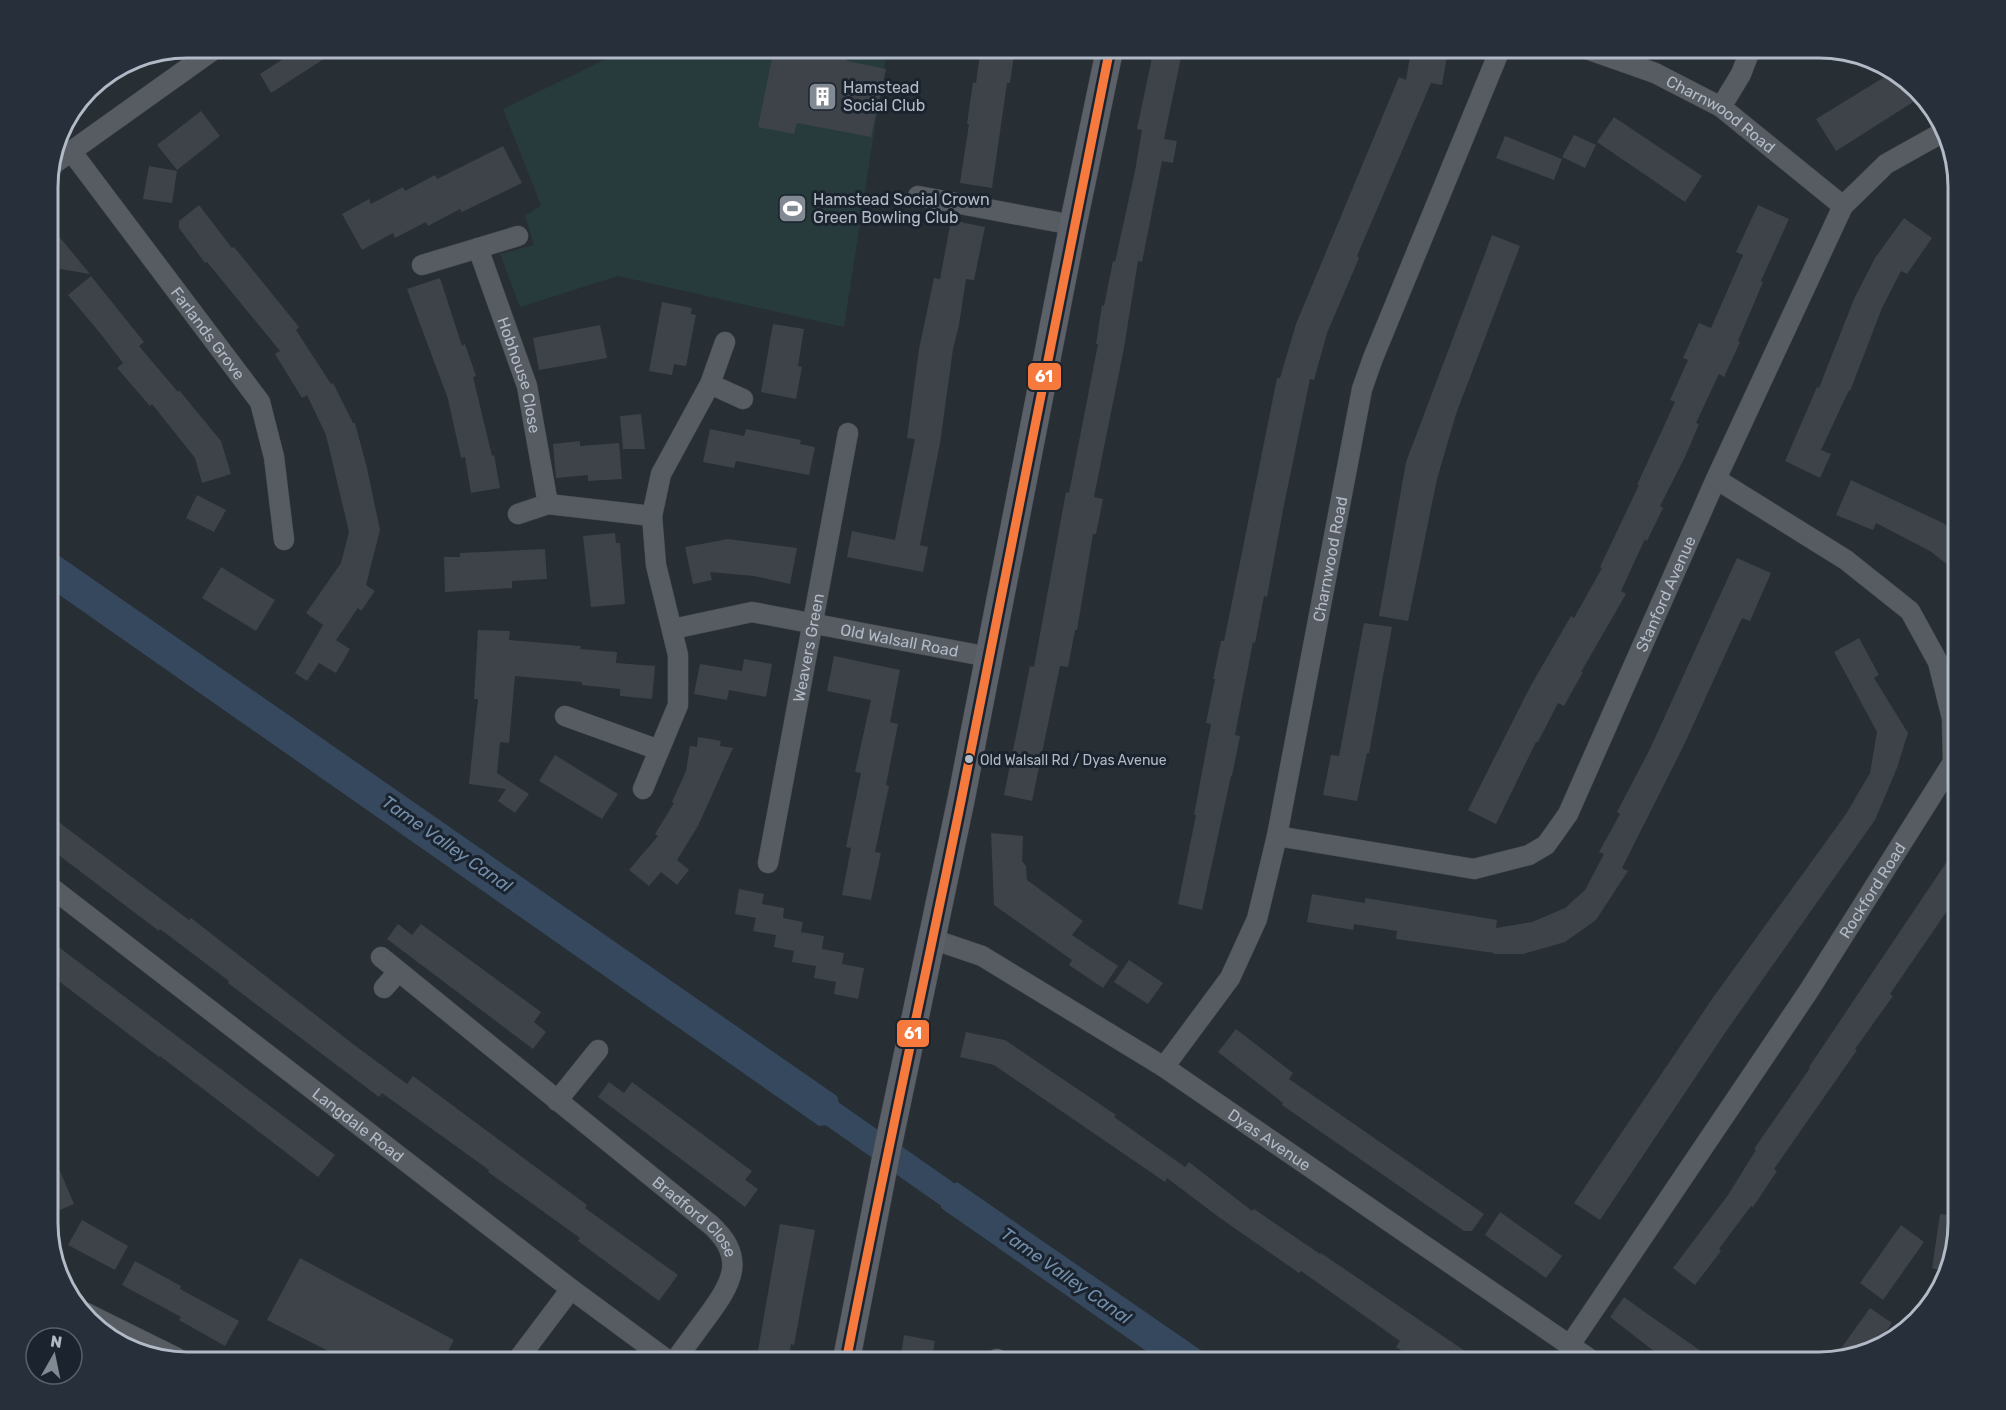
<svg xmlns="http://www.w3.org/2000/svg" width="2006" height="1410" viewBox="0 0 2006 1410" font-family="Rubik,sans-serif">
	<rect width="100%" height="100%" fill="#272e34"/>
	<path fill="#273b3c" d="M629 48H887L844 327 618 276 520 307 500 254 534 245 525 216 541 205 503 109Z"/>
	<path fill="#35485d" d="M48 548 837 1096 845 1123 819 1126 48 587Z
		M957 1182 1218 1362H1162L941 1208 942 1190Z"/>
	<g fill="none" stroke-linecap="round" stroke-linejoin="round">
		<path stroke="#35485d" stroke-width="26" d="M818 1104 970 1210"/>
	</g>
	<path fill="#3e4349" d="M300 48H341L271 93 260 74Z
		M774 48H850L847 61 886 69 871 137 797 123 794 134 758 127Z
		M981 48H1015L1010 83H1007L992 188 960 183 969 124H967L973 82 976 83Z
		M1154 48H1183L1164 139 1177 141 1173 163 1162 161 1142 262 1138 261 1124 348 1094 497 1103 499 1096 534H1093L1077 630H1075L1068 667 1060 666 1032 801 1004 795 1030 666 1034 667 1066 492 1069 493 1098 344H1096L1102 305 1104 306 1113 261 1115 262 1135 171 1142 130 1137 129Z
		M1411 51 1447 56 1442 85 1431 83 1357 256 1359 258 1327 333 1314 380 1310 379 1283 510 1267 597 1264 596 1255 643 1253 642 1235 735 1240 736 1232 776H1231L1202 910 1178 904 1196 815H1194L1211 724 1206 723 1215 679H1213L1221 641H1224L1233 597 1277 378H1280L1296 324 1399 77 1406 80Z
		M1891 73 1903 77 1918 99 1836 151 1816 119Z
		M201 111 220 136 177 170 157 145Z
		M1614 117 1702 176 1685 202 1597 142Z
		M1574 135 1596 145 1585 168 1562 157Z
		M1505 136 1562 159 1554 180 1496 158Z
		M503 146 522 183 462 212 460 209 428 226 426 222 395 238 393 233 362 250 342 214 369 199 371 204 403 187 405 191 435 175 437 179Z
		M149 166 177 171 172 203 143 199Z
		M199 205 232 248 234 247 299 327 296 330 331 384 333 383 353 423H355L367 468 380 530 366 585 375 591 361 611 358 608 336 640 350 649 336 673 319 663 307 681 295 673 323 625 306 613 341 563 349 532 326 435 307 395 302 398 275 354 280 351 207 262 205 263 179 228V221Z
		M1758 205 1789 219 1761 281 1763 282 1738 341 1740 342 1724 377 1719 374 1696 423 1699 424 1685 457 1660 506 1663 508 1647 541 1645 539 1621 591 1626 594 1581 672H1583L1564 706 1558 703 1538 742H1536L1496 824 1468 810 1530 687 1571 616 1574 618 1602 568 1600 567 1639 485H1637L1675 402 1670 400 1688 360 1683 358 1699 323 1711 328 1743 255 1736 252Z
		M1904 218 1932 238 1907 274 1901 271 1882 308 1850 391 1849 390 1821 450 1831 454 1820 478 1785 461 1817 387 1819 388 1854 299 1875 258Z
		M951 220 985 227 974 280 966 279 959 325 953 349 940 443 920 545 928 547 923 572 847 557 852 531 895 540 915 439 907 438 919 349 934 278 940 279Z
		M48 223 90 274 48 267Z
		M1492 235 1520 246 1456 414 1437 479 1408 621 1379 616 1406 462Z
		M91 276 144 342 139 346 178 392 179 390 221 441 231 474 202 483 195 458 152 404 150 406 117 368 123 363 100 333 68 295Z
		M440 278 462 346 465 344 476 376 473 377 492 456 494 455 500 488 471 493 465 457 461 458 448 399 407 289Z
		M662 302 692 308 691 314 696 315 686 366 674 364 672 375 649 371Z
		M773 324 804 329 798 366 802 367 796 399 761 392Z
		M600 325 607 358 539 370 533 338Z
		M641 414 645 449H623L620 416Z
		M710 429 744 436 746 429 801 440 800 444 815 447 809 475 736 461 734 468 703 462Z
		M580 441V446L619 443 622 479 588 481V475L556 478 553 444Z
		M1851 480 1943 523 1958 535V573L1930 551 1876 523 1873 530 1836 515Z
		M197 495 226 510 214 532 186 518Z
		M615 533 616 543H620L625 604 591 607 583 536Z
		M728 539 797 548 790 584 754 576 710 572 712 580 693 584 685 547Z
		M545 549 547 579 512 581V588L445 592 444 557H460V553Z
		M1737 558 1771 573 1750 621 1742 618 1683 747 1622 868 1628 871 1596 920 1565 942 1523 954H1494V953L1396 939 1397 931 1354 924 1353 930 1307 922 1312 894 1365 903V898L1497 920 1496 928 1532 922 1565 908 1585 890 1604 854 1599 852 1620 814 1617 812 1650 749Z
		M221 567 275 600 256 631 202 598Z
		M1364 623 1392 627 1369 753H1367L1357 801 1323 795 1331 755 1339 756Z
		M478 630 510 631 509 640 581 646 580 649 617 652 616 663 655 666 652 699 620 696V689L582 685V682L515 676 509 743 500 742 497 773 529 794 515 813 498 801 506 789 469 784 478 699H474Z
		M1859 638 1879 675 1874 678 1908 733 1897 768 1875 820 1727 1030 1600 1220 1574 1203 1712 999 1846 814 1870 773 1877 732 1834 652Z
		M834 656 900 670 890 722 898 724 886 785 889 786 875 852 881 853 871 900 842 895 851 848 846 847 861 773 855 772 871 700 827 691Z
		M744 659 772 664 766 697 729 690 727 700 694 694 700 664 742 671Z
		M698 737 721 741 720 746 733 748 698 826 677 860 689 870 677 885 661 872 649 886 629 870 658 836 655 834 674 803 672 802 686 771 690 746 697 747Z
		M555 755 618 794 602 819 539 781Z
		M48 814 189 920 191 918 353 1044 407 1084 413 1076 587 1205 585 1208 678 1275 659 1301 578 1241 580 1238 488 1172 489 1170 382 1093 379 1097 228 983 229 981 160 929 159 931 48 847Z
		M991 833 1023 836 1022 861 1026 866 1027 880 1083 921 1072 935 1118 966 1103 988 1069 965 1072 960 994 905Z
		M1958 845V895L1890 994 1893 996 1855 1049 1857 1050 1774 1169 1777 1171 1753 1207 1751 1206 1719 1249 1721 1251 1695 1285 1673 1268 1728 1195 1756 1150 1754 1149 1810 1068 1809 1067Z
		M739 889 764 894 762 904 784 908 783 918 803 922 801 932 824 936 822 949 844 953 842 964 864 968 858 999 834 994 836 982 814 978 816 966 792 962 794 951 774 947 776 935 753 931 756 918 735 914Z
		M398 924 412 935 421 924 541 1012 534 1022 546 1032 533 1049 387 939Z
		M48 939 335 1155 318 1177 160 1056 159 1057 48 973Z
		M1129 960 1163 983 1148 1004 1114 982Z
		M1236 1029 1293 1073 1289 1079 1484 1214 1472 1231H1464L1282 1105 1283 1103 1218 1052Z
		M966 1032 1005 1040 1116 1115 1114 1117 1185 1167 1189 1162 1252 1211 1254 1209 1320 1254 1321 1253 1481 1362H1419L1396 1347 1400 1341 1301 1271 1299 1273 1220 1218 1167 1178 1165 1182 994 1065 960 1057Z
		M609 1082 624 1093 632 1082 752 1171 745 1180 758 1189 745 1207 598 1097Z
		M48 1143 74 1204 48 1215Z
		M1500 1212 1562 1256 1546 1278 1485 1235Z
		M1940 1214 1958 1216V1223L1942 1271 1932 1268Z
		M82 1220 128 1246 115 1270 68 1245Z
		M780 1224 815 1230 794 1345 791 1344 788 1362H756Z
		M1901 1225 1924 1242 1883 1300 1860 1283Z
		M300 1258 454 1340 442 1362H350L267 1320Z
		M135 1261 181 1286 180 1289 239 1321 225 1346 179 1320 181 1317 122 1285Z
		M1624 1297 1646 1313 1717 1362H1668L1610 1317Z
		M1870 1308 1892 1323 1874 1349 1834 1358Z
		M904 1335 935 1341 931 1362H900Z"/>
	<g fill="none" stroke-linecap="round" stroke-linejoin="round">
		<defs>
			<g id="minor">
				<path id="s1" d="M1584 48 1655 73 1721 107 1843 206"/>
				<path d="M1721 107 1741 74 1751 48"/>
				<path id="s2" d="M71 151 260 402 274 457 284 540"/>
				<path d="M52 165 216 48"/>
				<path d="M918 196 1073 225"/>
				<path id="s3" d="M478 248 527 386 548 504"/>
				<path d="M422 265 518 236"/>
				<path d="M710 384 743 399"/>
				<path d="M518 514 548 504 652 516"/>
				<path id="s4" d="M673 629 752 612 989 657"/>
				<path d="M565 716 659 750"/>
				<path d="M643 789 678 705V655L656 565 652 516 661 474 710 384 725 342"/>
				<path id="s5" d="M1277 836 1474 869 1529 855 1546 845 1568 814 1716 479 1843 206 1886 164 1945 131"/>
				<path id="s6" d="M768 863 848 433"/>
				<path id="s7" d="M48 885 571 1289 670 1362"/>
				<path id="s8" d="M932 939 982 956 1164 1067 1594 1362"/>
				<path id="s9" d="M381 957 711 1225C747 1258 732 1283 707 1317 696 1332 685 1347 674 1362"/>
				<path d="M384 988 398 972"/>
				<path id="s10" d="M1164 1067 1230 978 1257 919 1277 836 1362 389 1373 358 1499 52 1504 48"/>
				<path d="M557 1101 598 1050"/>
				<path d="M84 1312 177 1358"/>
				<path id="s11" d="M1570 1345 1808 992 1953 762 1952 718 1938 662 1910 611 1846 560 1716 479"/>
				<path d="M997 1359 1002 1362"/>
				<path d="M516 1362 571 1289"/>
			</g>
			<path id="secondary" d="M846 1362 886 1156 961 800 1073 225 1110 48"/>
		</defs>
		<use href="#minor" stroke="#464a4f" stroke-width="21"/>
		<use href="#secondary" stroke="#464a4f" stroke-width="28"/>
		<use href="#minor" stroke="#575c63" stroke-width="20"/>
		<use href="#secondary" stroke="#5c6068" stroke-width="27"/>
		<defs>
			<path id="bus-1" d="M846 1362C882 1175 923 988 961 801 1012 550 1058 299 1110 48"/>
		</defs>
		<use href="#bus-1" stroke="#1b242e" stroke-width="14"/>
		<use href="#bus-1" stroke="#f6793e" stroke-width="9"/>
	</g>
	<defs>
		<symbol id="building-square" viewBox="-11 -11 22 22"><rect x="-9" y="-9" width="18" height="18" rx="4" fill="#818993" stroke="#1b242e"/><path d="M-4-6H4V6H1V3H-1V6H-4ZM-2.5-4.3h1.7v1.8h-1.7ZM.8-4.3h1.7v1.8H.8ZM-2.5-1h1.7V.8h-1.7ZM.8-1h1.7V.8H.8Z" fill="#fff"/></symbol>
		<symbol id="stadium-square" viewBox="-11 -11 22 22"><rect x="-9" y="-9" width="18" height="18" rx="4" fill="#818993" stroke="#1b242e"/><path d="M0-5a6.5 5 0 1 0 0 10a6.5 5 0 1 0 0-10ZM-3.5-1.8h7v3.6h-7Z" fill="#fff"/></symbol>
	</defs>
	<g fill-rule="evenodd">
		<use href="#building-square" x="806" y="80" width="33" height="33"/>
		<use href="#stadium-square" x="776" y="192" width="33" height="33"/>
	</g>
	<circle fill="#b1bac6" stroke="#1b242e" stroke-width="2" cx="969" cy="759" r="5"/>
	<g text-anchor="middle" stroke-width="6" stroke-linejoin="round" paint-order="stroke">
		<g font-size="14" fill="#b1bac6" stroke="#1b242e" text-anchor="start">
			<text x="980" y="765">Old Walsall Rd / Dyas Avenue</text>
		</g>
		<g font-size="16" fill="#b1bac6" stroke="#1b242e" text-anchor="start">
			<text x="843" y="93">Hamstead<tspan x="843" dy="18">Social Club</tspan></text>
			<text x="813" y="205">Hamstead Social Crown<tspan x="813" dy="18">Green Bowling Club</tspan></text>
		</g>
		<g font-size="16" fill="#b1bac6" stroke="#1b242e">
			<text dy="6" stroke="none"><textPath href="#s1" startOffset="153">Charnwood Road</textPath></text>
			<text dy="6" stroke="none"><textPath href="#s2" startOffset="228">Farlands Grove</textPath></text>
			<text dy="6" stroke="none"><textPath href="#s3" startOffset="134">Hobhouse Close</textPath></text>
			<text dy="6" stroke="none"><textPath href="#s10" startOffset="543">Charnwood Road</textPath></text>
			<text dy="6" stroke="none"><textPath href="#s5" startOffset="555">Stanford Avenue</textPath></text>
			<text dy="6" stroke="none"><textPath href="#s4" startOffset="231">Old Walsall Road</textPath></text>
			<text dy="6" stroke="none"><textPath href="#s6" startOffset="219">Weavers Green</textPath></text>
			<text dy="6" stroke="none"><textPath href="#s11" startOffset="546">Rockford Road</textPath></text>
			<text dy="6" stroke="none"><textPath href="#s7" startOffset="392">Langdale Road</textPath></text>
			<text dy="6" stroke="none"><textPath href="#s8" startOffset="394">Dyas Avenue</textPath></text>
			<text dy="6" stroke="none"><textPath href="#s9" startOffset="408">Bradford Close</textPath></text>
		</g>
		<g font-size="18" font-style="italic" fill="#718daa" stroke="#1b242e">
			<text transform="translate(447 844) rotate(35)" y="6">Tame Valley Canal</text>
			<text transform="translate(1066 1276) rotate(35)" y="6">Tame Valley Canal</text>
		</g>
	</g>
	<path d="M0 0H2006V1410H0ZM187 58H1819A129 129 0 0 1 1948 187V1223A129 129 0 0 1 1819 1352H187A129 129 0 0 1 58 1223V187A129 129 0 0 1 187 58Z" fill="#27303a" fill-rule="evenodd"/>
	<path fill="none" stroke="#b1bac6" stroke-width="3" d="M187 58H1819A129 129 0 0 1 1948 187V1223A129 129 0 0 1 1819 1352H187A129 129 0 0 1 58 1223V187A129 129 0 0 1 187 58Z"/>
	<g stroke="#1b242e" stroke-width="2">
		<rect x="1027" y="362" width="35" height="29" rx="6" fill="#f6793e"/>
		<rect x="896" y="1019" width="34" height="29" rx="6" fill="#f6793e"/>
	</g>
	<g font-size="16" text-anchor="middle" font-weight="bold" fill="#fff">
		<text x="1044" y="382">61</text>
		<text x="913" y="1039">61</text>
	</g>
	<g transform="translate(54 1356) rotate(9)"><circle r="28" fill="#1b242e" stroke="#57606b" stroke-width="1.5"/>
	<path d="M0-4.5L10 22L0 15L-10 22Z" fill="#818993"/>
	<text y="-9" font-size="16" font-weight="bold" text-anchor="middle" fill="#b1bac6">N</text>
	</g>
</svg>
